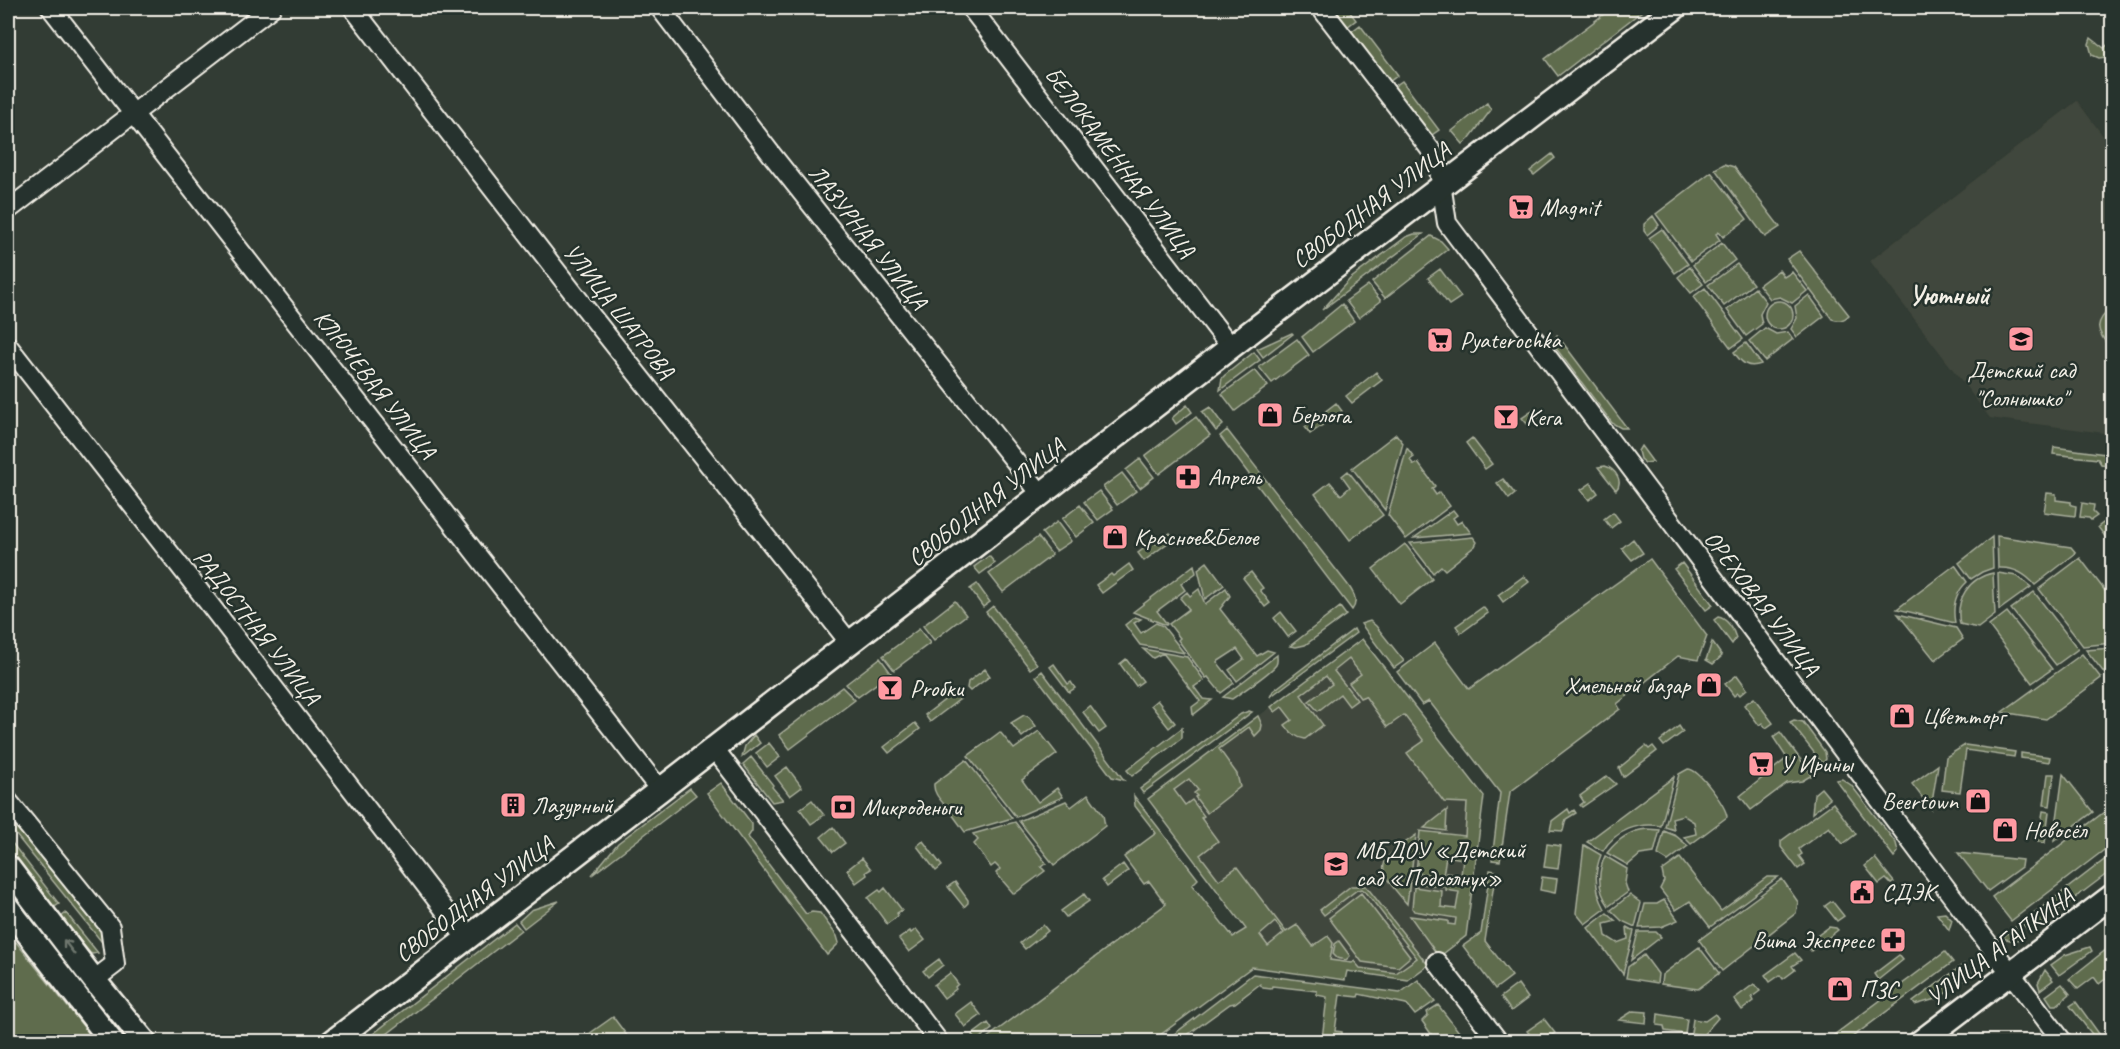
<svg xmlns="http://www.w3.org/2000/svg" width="2120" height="1049" viewBox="0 0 2120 1049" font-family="Caveat,sans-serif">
	<rect width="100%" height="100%" fill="#323c34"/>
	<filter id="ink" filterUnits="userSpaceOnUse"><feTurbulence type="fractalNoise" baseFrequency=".0167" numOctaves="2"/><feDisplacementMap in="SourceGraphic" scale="12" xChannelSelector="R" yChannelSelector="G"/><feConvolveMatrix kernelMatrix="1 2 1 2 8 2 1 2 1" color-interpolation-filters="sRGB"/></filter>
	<g filter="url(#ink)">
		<path fill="#41473c" d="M2077 101 2112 148V434L1990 418 1870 261Z
			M1362 639 1484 796 1466 936 1408 980 1269 959 1148 799Z"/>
		<path fill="#5e6c4e" stroke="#a9ae9b" stroke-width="1.5" fill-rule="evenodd" d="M1326 8H1347L1356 20 1343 30Z
			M1612 8H1646L1558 76 1545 59Z
			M1360 25 1398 75 1385 85 1347 35Z
			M2091 38 2104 48 2112 41V61L2110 63 2106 57 2099 58 2092 55 2089 44Z
			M1402 81 1439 130 1426 139 1389 90Z
			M1487 103 1491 110 1469 139 1463 144 1452 131Z
			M1552 154 1555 158 1534 175 1530 171Z
			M1724 164 1734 167 1780 227 1765 237 1715 169Z
			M1711 172 1747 219 1723 237 1719 232 1716 234 1720 240 1691 261 1656 214Z
			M1653 216 1659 225 1647 235 1644 231V224Z
			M1662 229 1688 264 1675 273 1649 238Z
			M1414 234H1423L1322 310 1350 279 1406 237Z
			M1431 236 1441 241 1448 249 1385 298 1372 282Z
			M1722 243 1735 260 1706 282 1693 265Z
			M1799 251 1849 315C1843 321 1839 321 1832 319L1787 259Z
			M1737 264 1753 284 1724 306 1708 285Z
			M1690 267 1703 284 1691 293 1678 277Z
			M1440 269 1461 297 1449 305 1428 278Z
			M1779 270 1784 277 1792 272 1807 291 1792 303 1780 297 1770 299 1759 285Z
			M1368 285 1381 301 1359 318 1346 301Z
			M1705 288 1743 339 1731 348 1693 297Z
			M1755 288 1766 302 1760 314 1762 324 1746 336 1727 310Z
			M1809 295 1824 316 1797 337 1791 329 1797 318 1795 306Z
			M1765 315a14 14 0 1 1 28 0a14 14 0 1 1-28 0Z
			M1342 304 1354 321 1313 352 1302 337Z
			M2112 307V351C2098 331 2091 325 2112 307Z
			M1765 328 1776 334 1788 332 1793 339 1765 361 1749 341Z
			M1292 333 1293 334 1263 357 1257 349Z
			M1557 335 1627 428H1621L1612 423 1552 343Z
			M1297 339 1309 355 1272 383 1259 367Z
			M1746 343 1761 364C1748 369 1741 363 1734 352Z
			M1254 352 1260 360 1220 390 1222 378 1225 375Z
			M1255 370 1268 386 1235 411 1222 394Z
			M1376 372 1382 380 1352 403 1346 396Z
			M1336 403 1342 411 1310 434 1305 427Z
			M1187 405 1192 412 1176 424 1172 418Z
			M1210 407 1223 425 1216 431 1202 412Z
			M1535 409 1540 416 1528 425 1522 418Z
			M1196 417 1210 435 1159 474 1145 456Z
			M1227 430 1348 585C1353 592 1359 601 1352 610L1220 436Z
			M1396 434 1403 443 1385 510 1352 468Z
			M1472 438 1492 464 1485 469 1466 443Z
			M1641 446 1652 461 1653 462 1645 463 1640 459 1638 451Z
			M2054 447 2112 455V466L2101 464 2098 459 2053 454Z
			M1407 448 1414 457 1410 460 1414 465 1418 463 1435 486 1432 489 1436 495 1440 492 1450 506 1406 539 1388 515Z
			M1140 459 1154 477 1140 488 1126 470Z
			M1605 466C1615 469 1624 481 1616 490L1598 467Z
			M1348 471 1383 515 1350 540 1315 494 1330 482 1341 495 1350 487 1342 476Z
			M1122 473 1136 491 1117 505 1103 487Z
			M1503 479 1515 494 1509 499 1497 483Z
			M1591 483 1598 493 1589 500 1581 490Z
			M1099 491 1113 509 1098 520 1084 502Z
			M2047 493 2056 494V500L2071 502V505L2076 506 2075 516 2044 512Z
			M2082 503 2094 505 2093 512 2097 516 2091 520 2089 518 2080 517Z
			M1080 505 1094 523 1076 537 1062 519Z
			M1453 510 1457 515 1453 518 1457 524 1462 521 1471 533 1414 538Z
			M1613 512 1620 521 1611 528 1604 519Z
			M1057 522 1071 541 1056 551 1042 533Z
			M2103 523 2112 531V546L2098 527Z
			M1170 533 1174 538 1144 561 1138 553 1154 541 1156 544Z
			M1997 536 2071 547 2076 553 2035 585C2025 573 2013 567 1998 568Z
			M1038 537 1052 555 1003 592 989 574Z
			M1473 537 1477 542 1475 546 1445 570 1441 566 1433 573 1410 543Z
			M1992 537 1993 568 1982 572 1971 579 1959 563Z
			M1633 539 1643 553 1632 560 1622 548Z
			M1405 544 1432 579 1400 604 1373 569Z
			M989 556 995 563 980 574 974 567Z
			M2080 558 2112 600V643L2083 646 2039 589Z
			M1650 559 1707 636 1698 660 1678 656 1617 704 1620 709 1510 792 1500 861 1492 860 1500 793 1429 701 1422 705 1397 672 1435 643 1469 689Z
			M1207 562 1224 585 1205 599 1198 569Z
			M1682 563 1713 605 1706 610 1674 569Z
			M1129 564 1133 570 1102 593 1096 585 1111 574 1113 576Z
			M1194 565 1196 573 1181 584 1185 590 1157 611 1167 624 1166 625 1133 612Z
			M1955 565 1967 582C1955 593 1952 607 1955 623L1897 609Z
			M1251 572 1263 588 1260 590 1270 603 1265 607 1243 578Z
			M1993 573 1995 615 1978 628 1960 624C1955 600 1968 578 1993 573Z
			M1998 573 2017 576 2031 587 1999 610Z
			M1524 576 1529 582 1503 602 1498 595Z
			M977 584 990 602 983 607 970 589Z
			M1226 588 1230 596 1220 609 1257 656 1267 650 1274 652 1237 681 1229 670 1244 659 1237 649 1217 662 1234 683 1221 693 1208 677 1206 678 1178 640 1180 638 1169 624 1189 609 1180 598 1187 592 1190 596 1199 589 1205 604Z
			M2034 592 2078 649 2056 665 2011 609Z
			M955 601 966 615 934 640 923 626Z
			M993 606 1037 664 1030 669 986 612Z
			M1340 607 1346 615 1305 645 1296 647 1290 646Z
			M1483 607 1488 613 1461 633 1456 626Z
			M1281 612 1296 631 1288 637 1274 618Z
			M2007 612 2052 669 2032 683 1989 626Z
			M1898 614 1956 628 1963 639 1935 660Z
			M1135 617 1141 619 1134 623 1141 633 1156 623 1163 626 1184 653 1140 645 1125 625Z
			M1718 617C1727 618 1734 630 1736 638L1732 644 1714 620Z
			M1370 621 1376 626 1404 661 1394 668 1361 624Z
			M919 629 930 643 894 670 883 656Z
			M1354 629 1356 633 1270 697 1273 691Z
			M1362 639 1484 796 1466 936 1439 957 1410 916 1448 921V924L1455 925 1456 918 1414 911 1412 908 1414 887 1442 891 1441 907 1456 909 1459 892 1446 890V887L1415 883V875L1445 879 1446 873 1461 875 1463 859 1446 856 1443 876 1416 873 1420 831 1465 836 1467 803 1444 802 1407 753 1424 741 1404 715 1387 727 1365 696 1360 698 1349 683 1361 674 1349 659 1334 671 1357 700 1349 706 1340 694 1318 711 1309 701 1332 684 1326 676 1301 695 1323 725 1305 739C1295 737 1291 733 1285 725L1292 720 1282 707 1275 712 1271 707Z
			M1712 642 1722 656 1713 664 1706 660Z
			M2112 648V668L2105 674 2086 650Z
			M1143 649 1187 657 1204 680 1194 687 1203 699 1212 700 1193 715 1192 707 1200 701 1163 653 1153 658Z
			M2082 654 2101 678 2046 719 2002 712Z
			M1277 655C1277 660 1278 661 1276 665 1269 674 1243 691 1232 699L1223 697Z
			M880 658 891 673 858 697 846 684Z
			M1126 659 1143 681 1136 686 1120 664Z
			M1054 664 1068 684 1071 682 1075 688 1069 692 1050 667Z
			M985 669 990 676 970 691 967 688 968 682Z
			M1042 671 1124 780 1112 777 1036 676Z
			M1737 675 1747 689 1740 695 1738 693 1734 696 1725 684Z
			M842 687 855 700 790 749 779 735Z
			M955 692 960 699 930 722 925 715Z
			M1754 698 1773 723 1766 728 1762 723 1759 725 1744 705Z
			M1157 700 1175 723 1169 728 1151 705Z
			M1090 706 1106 728 1099 733 1083 712Z
			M1249 711 1252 712 1143 793 1140 789 1241 714Z
			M1024 715 1029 717 1036 726 1022 737 1011 723Z
			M1258 716 1262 725 1261 730 1255 736 1249 727 1219 749 1237 774 1240 787 1207 813 1195 797 1197 796 1194 793 1198 790 1189 779 1174 790 1185 805 1192 800 1204 816 1201 818 1218 841 1200 855 1219 880 1237 867 1286 932 1297 925 1313 946 1328 936 1333 943 1330 960 1352 963 1354 961 1360 968 1396 973 1417 958 1366 892 1362 889 1357 890 1324 915 1320 910 1351 886H1366L1428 965 1408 980 1347 971 1345 980 1252 967 1152 1041H983L1166 904 1149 881 1144 884 1124 857 1156 833 1135 806 1134 796 1198 879 1192 885 1233 937 1246 929 1148 799ZM1275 922 1284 933 1268 946 1260 935Z
			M1794 720 1803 722 1825 752 1826 759 1823 764 1790 722Z
			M915 723 920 729 889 753 884 747Z
			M1679 726 1683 732 1664 746 1660 741Z
			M1182 728V738L1132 776 1127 770Z
			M1039 731 1057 754 1022 780 1038 802 1057 788 1063 797 1016 817 968 756 1000 732 1014 749Z
			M1780 732 1812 775 1802 781 1787 783 1751 810 1740 796 1787 758 1773 737Z
			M754 735 760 743 742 757 745 746Z
			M769 743 780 757 767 767 756 753Z
			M1965 745 2015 752 2014 757 1966 750 1960 792 1942 790 1946 757Z
			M1646 746 1649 749 1653 746 1657 751 1623 777 1619 768Z
			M2021 753 2050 757 2049 762 2021 758Z
			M751 757 773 785 772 787 783 800 772 802 743 764Z
			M966 760 1012 818 965 832 952 814 955 811 951 805 947 808C942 801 933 794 934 784Z
			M1938 765 1931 809 1912 784Z
			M787 767 802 787 790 796 775 776Z
			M1688 769C1699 769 1726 806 1727 817L1691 844 1684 837 1696 834 1694 822 1683 815 1672 818 1674 830 1665 827 1679 774Z
			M2048 774H2054L2050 806 2044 805Z
			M2063 774 2093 812 2054 841Z
			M1607 776 1616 784 1582 807 1580 805 1584 802 1580 796Z
			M1674 777 1661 826C1639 822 1615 830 1603 851L1587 842Z
			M1842 779 1851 785 1896 843 1898 852 1894 857 1836 780Z
			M721 783 752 824V831L748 837 806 914 812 912 820 913 837 936 839 943 827 955 707 793Z
			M690 788 696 795 592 875 618 843Z
			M1821 788 1830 799 1812 813 1814 794Z
			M1088 794 1103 815 1105 826 1054 865 1019 821 1066 801 1071 807Z
			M812 800 824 815 811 824 800 809Z
			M1833 803 1856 834 1843 844 1829 827 1799 849 1802 854 1799 856 1805 864 1798 869 1781 847V841Z
			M2112 806V844L2011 921 1992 897Z
			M1568 809 1570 813 1574 810 1576 813 1566 819 1563 831 1550 830 1552 821Z
			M8 810 78 898 107 940 105 946 8 825Z
			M1447 810 1446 831 1424 828Z
			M2043 811 2049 812 2045 843 2038 842Z
			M1015 822 1046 863 1041 867 1045 871 1014 894 996 873 1000 869 995 864 991 867 974 844 978 840 973 834Z
			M833 827 845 843 833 852 821 837Z
			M1647 829 1660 830 1654 853 1640 855 1628 865 1607 853C1618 839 1630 830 1647 829Z
			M1664 831 1676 836 1688 846 1668 861 1658 855Z
			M1416 835 1407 904C1374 866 1375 863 1416 835Z
			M8 838 59 904 53 908 8 850Z
			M923 841 942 866 936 871 917 846Z
			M1547 844 1561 846 1558 869 1544 867Z
			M1584 845 1601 855C1593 874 1595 891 1605 909L1585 924 1576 913Z
			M1958 853 2022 860 2021 867 1988 891Z
			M2112 854V870L2030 932 2022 923Z
			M1605 856 1627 869 1625 883 1628 892 1609 906C1598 891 1597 874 1605 856Z
			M862 858 871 869 866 872 867 875 856 883 847 870Z
			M1680 858 1721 911 1767 877H1778L1710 927 1690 901 1676 910 1660 889 1664 881 1662 871Z
			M1875 858 1894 882 1891 884 1886 879 1879 884 1865 866Z
			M1123 864 1128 871 1107 887 1102 880Z
			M1490 870 1496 871 1485 941 1512 976 1495 989 1463 946 1481 933Z
			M1542 877 1557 879 1555 893 1540 890Z
			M1782 879 1798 902 1796 913 1722 971 1699 940Z
			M955 882 968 900V903L964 907 948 887Z
			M885 888 902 910 897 913 898 916 887 924 868 898 879 890 881 892Z
			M1361 893 1410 957 1398 967 1362 962 1329 918Z
			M1084 894 1089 901 1066 917 1061 911Z
			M1630 895 1641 903 1635 927 1622 921 1611 910Z
			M1664 900 1678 920 1661 927 1639 928 1645 904H1657Z
			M559 901 524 928 519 921 531 910Z
			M1832 901 1844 916 1837 921 1825 906Z
			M66 913 98 953 92 954 90 953 61 917Z
			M1607 913 1616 921 1604 924 1606 936 1617 943 1628 939 1627 927 1634 931 1623 974 1588 928Z
			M1945 913 1952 920 1949 930 1937 914Z
			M515 923 521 930 378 1041H364Z
			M1043 925 1048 931 1025 949 1020 943Z
			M1829 927 1836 928 1838 930 1811 951 1806 944Z
			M2015 927 2024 937 2014 941 2002 938Z
			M916 929 925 940 909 952 899 939 910 931 911 933Z
			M1638 932H1656L1661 937 1631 960Z
			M1339 941 1350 956 1346 960 1337 958 1333 954 1335 944Z
			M16 942 95 1041H8V948Z
			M2112 945V980L2109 976 2099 984 2094 977 2078 989 2069 979Z
			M1699 947 1719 973 1698 989 1661 984 1662 975Z
			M2090 947 2092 951 2059 975 2051 965 2065 955Z
			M1945 952 1953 962 1847 1041H1826Z
			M1795 953 1801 960 1792 966 1795 970 1783 979 1780 975 1770 982 1765 975Z
			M1644 955 1658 974 1657 983 1626 978 1628 967Z
			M1899 955 1903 960 1878 980 1874 974Z
			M939 959 943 965 928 977 923 971Z
			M1964 964 1972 974 1939 998 1915 1005 1913 1002Z
			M2045 970 2053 980 2040 990 2038 983Z
			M950 973 958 984 955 987 956 989 944 998 934 985Z
			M1253 974 1400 993 1418 980 1435 1001 1415 1015 1406 1004 1359 994 1358 997 1340 995 1335 1031 1342 1032V1035H1345L1344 1041H1286L1287 1036 1322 1039 1327 997 1317 995V991L1272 986 1271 989 1263 988 1260 984 1235 1003 1230 1004 1179 1041H1165Z
			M1518 984 1528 998 1511 1011 1501 997Z
			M1754 984 1760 991 1752 997 1754 1001 1742 1010 1734 999Z
			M2062 984 2070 994 2057 1005H2052L2046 996Z
			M971 1002 981 1015 965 1027 955 1014Z
			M2076 1002 2100 1035 2095 1038 2070 1006Z
			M1438 1005 1466 1041H1436L1422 1021 1428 1015 1427 1012Z
			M1633 1011 1647 1012 1646 1023 1619 1020Z
			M1658 1014 1687 1019 1685 1034 1665 1031 1664 1026 1657 1025Z
			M1715 1014 1718 1018 1703 1035 1691 1033 1693 1019 1705 1021Z
			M613 1017 631 1041H579Z
			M1544 1019 1555 1033 1543 1041H1535L1527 1031Z
			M988 1023 992 1029 976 1041 972 1035Z"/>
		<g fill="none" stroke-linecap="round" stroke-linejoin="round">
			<defs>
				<path id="minor" d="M51 8 660 790
					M353 8 582 304 849 642
					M660 8 772 155 1041 494
					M971 8 1231 347
					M1321 8 1433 153 1439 170 1447 223 1955 900 2063 1042
					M8 210 271 8
					M8 346 197 588 467 939
					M713 747 939 1042
					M8 801 110 927 115 964 94 980
					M1437 962 1499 1042"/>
				<path id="major" d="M8 867 94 980 145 1042
					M8 908 112 1042
					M332 1042 660 790 1231 347 1675 8
					M1920 1042 2112 896"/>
			</defs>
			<use href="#minor" stroke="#f4f1e8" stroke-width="22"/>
			<use href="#major" stroke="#f4f1e8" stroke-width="27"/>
			<use href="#minor" stroke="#26332d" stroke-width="18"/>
			<use href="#major" stroke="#26332d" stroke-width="22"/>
		</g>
		<defs><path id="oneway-shaft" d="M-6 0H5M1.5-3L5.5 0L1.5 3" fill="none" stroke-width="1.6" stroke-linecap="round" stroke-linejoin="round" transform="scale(1.5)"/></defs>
		<use stroke="#6e766e" href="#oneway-shaft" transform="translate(69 947) rotate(-127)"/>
	</g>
	<defs>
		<symbol id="supermarket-square" viewBox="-11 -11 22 22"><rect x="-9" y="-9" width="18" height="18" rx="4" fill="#ff9aa2" stroke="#26332d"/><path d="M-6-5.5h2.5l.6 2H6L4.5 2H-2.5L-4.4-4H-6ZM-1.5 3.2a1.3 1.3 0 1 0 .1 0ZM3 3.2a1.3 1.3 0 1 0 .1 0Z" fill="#111"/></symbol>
		<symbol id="school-square" viewBox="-11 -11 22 22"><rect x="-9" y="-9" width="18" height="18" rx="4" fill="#ff9aa2" stroke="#26332d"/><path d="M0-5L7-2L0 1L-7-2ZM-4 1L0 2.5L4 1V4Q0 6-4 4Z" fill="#111"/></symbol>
		<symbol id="shop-square" viewBox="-11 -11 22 22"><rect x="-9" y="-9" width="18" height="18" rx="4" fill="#ff9aa2" stroke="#26332d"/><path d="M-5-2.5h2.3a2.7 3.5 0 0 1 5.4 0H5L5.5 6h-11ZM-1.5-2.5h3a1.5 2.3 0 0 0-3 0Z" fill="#111"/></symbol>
		<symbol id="bar-square" viewBox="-11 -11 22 22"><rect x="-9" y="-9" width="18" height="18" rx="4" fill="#ff9aa2" stroke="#26332d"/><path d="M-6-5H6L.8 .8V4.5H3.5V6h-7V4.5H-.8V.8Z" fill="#111"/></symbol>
		<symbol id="pharmacy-square" viewBox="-11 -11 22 22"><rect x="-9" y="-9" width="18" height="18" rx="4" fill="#ff9aa2" stroke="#26332d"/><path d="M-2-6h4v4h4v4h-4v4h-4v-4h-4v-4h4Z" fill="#111"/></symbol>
		<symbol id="building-square" viewBox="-11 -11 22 22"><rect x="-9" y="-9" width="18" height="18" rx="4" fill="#ff9aa2" stroke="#26332d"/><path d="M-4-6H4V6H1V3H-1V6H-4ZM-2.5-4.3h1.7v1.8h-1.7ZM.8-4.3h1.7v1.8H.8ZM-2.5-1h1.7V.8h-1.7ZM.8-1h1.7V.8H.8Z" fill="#111"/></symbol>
		<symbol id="bank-square" viewBox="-11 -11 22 22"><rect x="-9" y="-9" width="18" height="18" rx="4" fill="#ff9aa2" stroke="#26332d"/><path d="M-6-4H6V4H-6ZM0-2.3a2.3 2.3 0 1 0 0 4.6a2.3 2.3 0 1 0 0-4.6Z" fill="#111"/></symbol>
		<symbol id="civic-square" viewBox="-11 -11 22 22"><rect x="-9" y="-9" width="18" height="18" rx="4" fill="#ff9aa2" stroke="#26332d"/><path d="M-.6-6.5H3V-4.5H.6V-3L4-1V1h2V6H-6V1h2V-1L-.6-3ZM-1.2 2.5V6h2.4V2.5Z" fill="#111"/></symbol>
	</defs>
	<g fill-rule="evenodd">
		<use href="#supermarket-square" x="1506" y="192" width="30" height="30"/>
		<use href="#school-square" x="2006" y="324" width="30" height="30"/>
		<use href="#supermarket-square" x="1425" y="325" width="30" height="30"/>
		<use href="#shop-square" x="1255" y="400" width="30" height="30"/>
		<use href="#bar-square" x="1491" y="402" width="30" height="30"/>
		<use href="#pharmacy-square" x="1173" y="462" width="30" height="30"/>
		<use href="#shop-square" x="1100" y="522" width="30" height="30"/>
		<use href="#shop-square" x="1694" y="670" width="30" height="30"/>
		<use href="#bar-square" x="875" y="673" width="30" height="30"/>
		<use href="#shop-square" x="1887" y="701" width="30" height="30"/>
		<use href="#supermarket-square" x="1746" y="749" width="30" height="30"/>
		<use href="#shop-square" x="1963" y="786" width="30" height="30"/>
		<use href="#building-square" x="498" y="790" width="30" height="30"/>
		<use href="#bank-square" x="828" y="792" width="30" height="30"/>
		<use href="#shop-square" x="1990" y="815" width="30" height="30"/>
		<use href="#school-square" x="1321" y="849" width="30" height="30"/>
		<use href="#civic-square" x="1847" y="877" width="30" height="30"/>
		<use href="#pharmacy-square" x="1878" y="925" width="30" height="30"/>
		<use href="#shop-square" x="1825" y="974" width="30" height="30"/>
	</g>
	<g text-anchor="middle" stroke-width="5" stroke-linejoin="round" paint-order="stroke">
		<g font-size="24" fill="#f4f1e8" stroke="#26332d">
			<text transform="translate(1120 162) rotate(53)" y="8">БЕЛОКАМЕННАЯ УЛИЦА</text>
			<text transform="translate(1371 205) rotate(-37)" y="8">СВОБОДНАЯ УЛИЦА</text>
			<text transform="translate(868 237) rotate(52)" y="8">ЛАЗУРНАЯ УЛИЦА</text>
			<text transform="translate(619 311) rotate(52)" y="8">УЛИЦА ШАТРОВА</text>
			<text transform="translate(375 384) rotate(52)" y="8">КЛЮЧЕВАЯ УЛИЦА</text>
			<text transform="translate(986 502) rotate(-38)" y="8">СВОБОДНАЯ УЛИЦА</text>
			<text transform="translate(1762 603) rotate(53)" y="8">ОРЕХОВАЯ УЛИЦА</text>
			<text transform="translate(257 627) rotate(52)" y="8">РАДОСТНАЯ УЛИЦА</text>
			<text transform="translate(474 899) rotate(-37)" y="8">СВОБОДНАЯ УЛИЦА</text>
			<text transform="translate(2000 947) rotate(-37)" y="8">УЛИЦА АГАПКИНА</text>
		</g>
		<g font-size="24" fill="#f4f1e8" stroke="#26332d" text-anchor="start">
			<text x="1540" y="215">Magnit</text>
			<text x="1460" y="348">Pyaterochka</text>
			<text x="2021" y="378" text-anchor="middle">Детский сад<tspan x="2021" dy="28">"Солнышко"</tspan></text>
			<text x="1290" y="423">Берлога</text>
			<text x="1526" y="425">Кега</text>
			<text x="1208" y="485">Апрель</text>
			<text x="1134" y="545">Красное&amp;Белое</text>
			<text x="1690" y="693" text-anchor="end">Хмельной базар</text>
			<text x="910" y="696">Proбки</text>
			<text x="1922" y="724">Цветторг</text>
			<text x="1780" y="772">У Ирины</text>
			<text x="1958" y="809" text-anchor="end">Beertown</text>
			<text x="532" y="813">Лазурный</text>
			<text x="862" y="815">Микроденьги</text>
			<text x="2024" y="838">Новосёл</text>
			<text x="1356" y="858">МБДОУ «Детский<tspan x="1356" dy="28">сад «Подсолнух»</tspan></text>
			<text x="1882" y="900">СДЭК</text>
			<text x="1874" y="948" text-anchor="end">Вита Экспресс</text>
			<text x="1860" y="997">ПЗС</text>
		</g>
		<g font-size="27" font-weight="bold" fill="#f4f1e8" stroke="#26332d">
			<text x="1949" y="304">Уютный</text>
		</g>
	</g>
	<rect width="2120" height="1049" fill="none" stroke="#26332d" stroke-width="30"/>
	<rect x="15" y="15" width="2090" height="1019" fill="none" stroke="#f4f1e8" stroke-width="2" filter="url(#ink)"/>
</svg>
